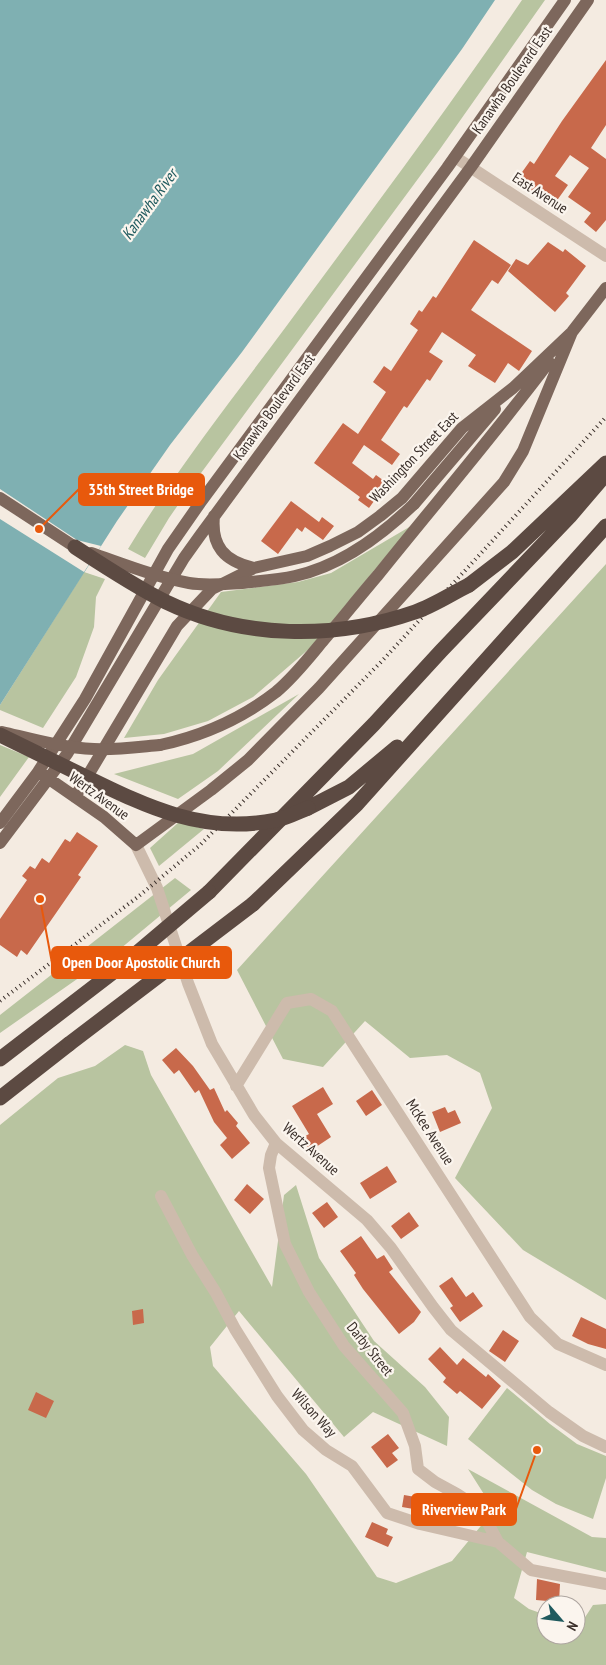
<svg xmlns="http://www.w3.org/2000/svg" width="606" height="1665" viewBox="0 0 606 1665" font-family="'PT Sans Narrow',sans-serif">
	<rect width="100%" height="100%" fill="#f4ebe1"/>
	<path fill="#b8c4a0" d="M522 0H545L440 149 187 492 169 518 145 558 128 549C176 470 233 398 288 324 367 217 447 110 522 0Z
		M411 526 310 648 253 697 208 721 164 734 124 738 158 680 221 592 298 582 331 573Z
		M606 564V1300L523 1250 455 1178 492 1108 480 1073 447 1055 410 1058 365 1021 323 1067 283 1059 237 970Z
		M84 572 105 579 96 597 94 627 76 677 43 728 0 710V705Z
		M299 694 218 771 178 799 114 774 193 754Z
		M0 745 29 757 0 797Z
		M179 822 204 829 159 866 150 848Z
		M175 878 191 890 120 949 0 1033V1015Z
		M125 1045 143 1051 151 1075 272 1287 284 1195 296 1185 319 1258 374 1341 425 1387 449 1417 447 1446 373 1412 344 1437 239 1311 210 1347 213 1366 306 1474 377 1577 396 1583 452 1561 494 1510 468 1469 592 1537 606 1538V1572L527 1552 514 1598 529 1609 546 1615V1635H576V1622H582L593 1605 606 1604V1665H0V1125L58 1078 95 1066Z
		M507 1388 550 1424 577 1444 606 1456V1478L593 1519 556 1504 532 1490 468 1439Z"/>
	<path fill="#7fb0b2" d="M0 0H495L462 49 242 352 170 445 117 521 0 705Z"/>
	<path fill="#f4ebe1" d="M0 489 77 540 101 546 84 572 0 519Z"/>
	<path fill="#c8694b" d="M606 60V125L591 148 606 159V220L596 232 584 222 591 213 568 197 589 168 570 155 555 176 568 185 553 206 534 193 533 195 515 182 530 161 534 164 562 121Z
		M474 240 511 265 498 284 492 280 471 310 532 351 519 371 508 363 495 383 468 366 476 355 442 332 429 352 443 361 430 381 427 379 407 408 404 406 381 440 400 454 392 465 364 445 352 463 373 479 376 475 387 483 369 508 358 500 360 497 314 463 343 423 358 434 386 392 373 382 384 366 391 371 418 330 410 324 419 310 422 312 433 296 436 298Z
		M548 242 563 252 565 249 586 266 566 293 569 296 555 312 508 271 516 259 528 265Z
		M291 501 319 522 322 517 334 526 323 540 305 527 302 532 297 528 278 554 261 541Z
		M77 832 98 846 78 875 81 877 27 955 21 950 17 957 0 945V919L27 880 22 876 30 866 35 869 42 858 49 863 65 839 70 842Z
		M176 1048 193 1066 210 1090 214 1088 225 1112 227 1110 238 1123 236 1126 250 1143 232 1159 220 1145 227 1138 214 1122 199 1090 195 1093 179 1070 174 1074 162 1060Z
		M323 1087 333 1104 317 1114 331 1137 310 1151 302 1138 309 1134 292 1106Z
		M372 1090 382 1105 366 1116 356 1101Z
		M445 1107 448 1113 455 1110 461 1123 440 1132 432 1112Z
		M387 1166 397 1182 370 1199 360 1183Z
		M247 1184 264 1199 250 1214 234 1200Z
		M327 1202 338 1217 324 1228 312 1213Z
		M409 1212 419 1226 401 1239 391 1226Z
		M361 1236 377 1259 384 1255 393 1269 389 1272 421 1312 414 1322 399 1334 363 1289 354 1275 356 1273 340 1251Z
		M452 1277 466 1297 473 1292 483 1306 460 1322 450 1308 453 1306 439 1286Z
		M143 1309 144 1323 133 1325 132 1311Z
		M581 1317 606 1329V1349L588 1344 572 1336Z
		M503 1330 519 1341 505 1362 489 1351Z
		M440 1347 457 1365 463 1358 486 1377 488 1374 501 1386 482 1409 460 1391 457 1394 443 1382 446 1378 428 1359Z
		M36 1392 54 1401 46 1418 28 1410Z
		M388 1434 399 1448 392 1453 398 1460 387 1468 371 1447Z
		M404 1495 427 1499 425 1511 402 1507Z
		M372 1522 388 1529 386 1534 393 1537 388 1547 365 1537Z
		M537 1579 560 1584 559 1602 536 1600Z"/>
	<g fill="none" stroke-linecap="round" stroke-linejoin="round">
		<path stroke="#cdbbac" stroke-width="12" d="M455 157 606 256
			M136 845 157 888 188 983 212 1044 254 1115 276 1143 367 1220 391 1248 433 1307 451 1330 549 1412 583 1436 606 1447
			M236 1086 287 1003 311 999 332 1011 530 1317 558 1344 606 1365
			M276 1143 271 1155 269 1168 285 1244 309 1292 344 1346 403 1413 415 1446 418 1469 435 1482 457 1494 481 1510 498 1542
			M161 1196 192 1255 216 1293 235 1329 277 1396 303 1430 326 1450 352 1466 387 1513 420 1524 498 1542 531 1570 606 1584"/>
		<path stroke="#7d675c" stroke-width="12" d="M0 498 75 547
			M414 504 495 409
			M214 516C211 546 224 561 254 568
			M160 745C202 736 241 719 276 692 293 678 308 659 322 642 341 620 359 597 378 575 435 504 494 435 549 362
			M42 774 104 817 136 845 211 790 248 760 319 688 504 482 523 451 572 332
			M75 797 177 626 212 589 254 568 307 556 330 546 358 532 380 516 402 498 462 428 513 388 572 332 606 288
			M0 823 38 772 85 699 168 549 200 503 447 168 565 0
			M0 843 67 754 184 558 199 537 471 167 588 0"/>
		<path stroke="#5c4a42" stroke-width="15" d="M469 585 512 552 606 463
			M308 808 349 787 397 747
			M209 892 374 724 441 651 570 516 606 474
			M253 904 357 804 606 526
			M0 1059 125 963
			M0 1098 69 1044"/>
		<path stroke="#3b302b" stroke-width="4" stroke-dasharray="1 4" stroke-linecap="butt" d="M0 1001 139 896 200 845 382 661 606 417"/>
		<path stroke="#7d675c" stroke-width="12" d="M91 553C123 564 155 577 189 583 206 586 224 584 242 583 259 581 277 580 295 576 340 566 381 536 414 504
			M2 732C32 739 63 748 94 749 116 750 138 747 160 745"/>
		<path stroke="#5c4a42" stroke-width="15" d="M75 547C104 566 134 586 166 602 243 639 334 640 415 612 433 606 451 594 469 585
			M0 735C29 749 57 763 86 777 147 807 205 835 276 820 287 818 298 812 308 808
			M125 963 209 892
			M69 1044 253 904"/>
	</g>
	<g text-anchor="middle" stroke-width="4.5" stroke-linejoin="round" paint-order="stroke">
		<g font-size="15" fill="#3b302b" stroke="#fbf5ee">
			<text transform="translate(512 80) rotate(-55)" y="5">Kanawha Boulevard East</text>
			<text transform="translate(540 193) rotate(33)" y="5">East Avenue</text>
			<text transform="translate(274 407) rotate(-54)" y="5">Kanawha Boulevard East</text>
			<text transform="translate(414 457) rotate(-46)" y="5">Washington Street East</text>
			<text transform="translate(99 796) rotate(36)" y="5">Wertz Avenue</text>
			<text transform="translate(430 1132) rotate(57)" y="5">McKee Avenue</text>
			<text transform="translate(311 1149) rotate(42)" y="5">Wertz Avenue</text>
			<text transform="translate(370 1349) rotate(51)" y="5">Darby Street</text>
			<text transform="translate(314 1413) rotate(48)" y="5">Wilson Way</text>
		</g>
		<g font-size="16" font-style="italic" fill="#1f5a5e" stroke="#fbf5ee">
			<text transform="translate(149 204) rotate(-54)" y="6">Kanawha River</text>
		</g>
	</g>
	<path fill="none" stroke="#e8590c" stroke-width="2" d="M39 529L79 489M40 899L52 963M537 1450L516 1509"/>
	<g fill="#e8590c" stroke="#fbf5ee" stroke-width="2">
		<circle cx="39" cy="529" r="5"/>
		<circle cx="40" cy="899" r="5"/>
		<circle cx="537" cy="1450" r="5"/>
	</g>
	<g fill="#e8590c" stroke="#e8590c" stroke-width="2">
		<rect x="79" y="474" width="125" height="31" rx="5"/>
		<rect x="52" y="947" width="179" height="31" rx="5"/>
		<rect x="412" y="1494" width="104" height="31" rx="5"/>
	</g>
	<g font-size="16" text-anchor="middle" font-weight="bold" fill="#fff">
		<text x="141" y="495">35th Street Bridge</text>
		<text x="141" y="968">Open Door Apostolic Church</text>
		<text x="464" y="1515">Riverview Park</text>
	</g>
	<g transform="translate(561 1620) rotate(118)"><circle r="24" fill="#fbf5ee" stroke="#aea6a0"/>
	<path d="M0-4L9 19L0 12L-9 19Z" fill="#1f5a5e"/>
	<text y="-8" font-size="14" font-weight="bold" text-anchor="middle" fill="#3b302b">N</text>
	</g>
</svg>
